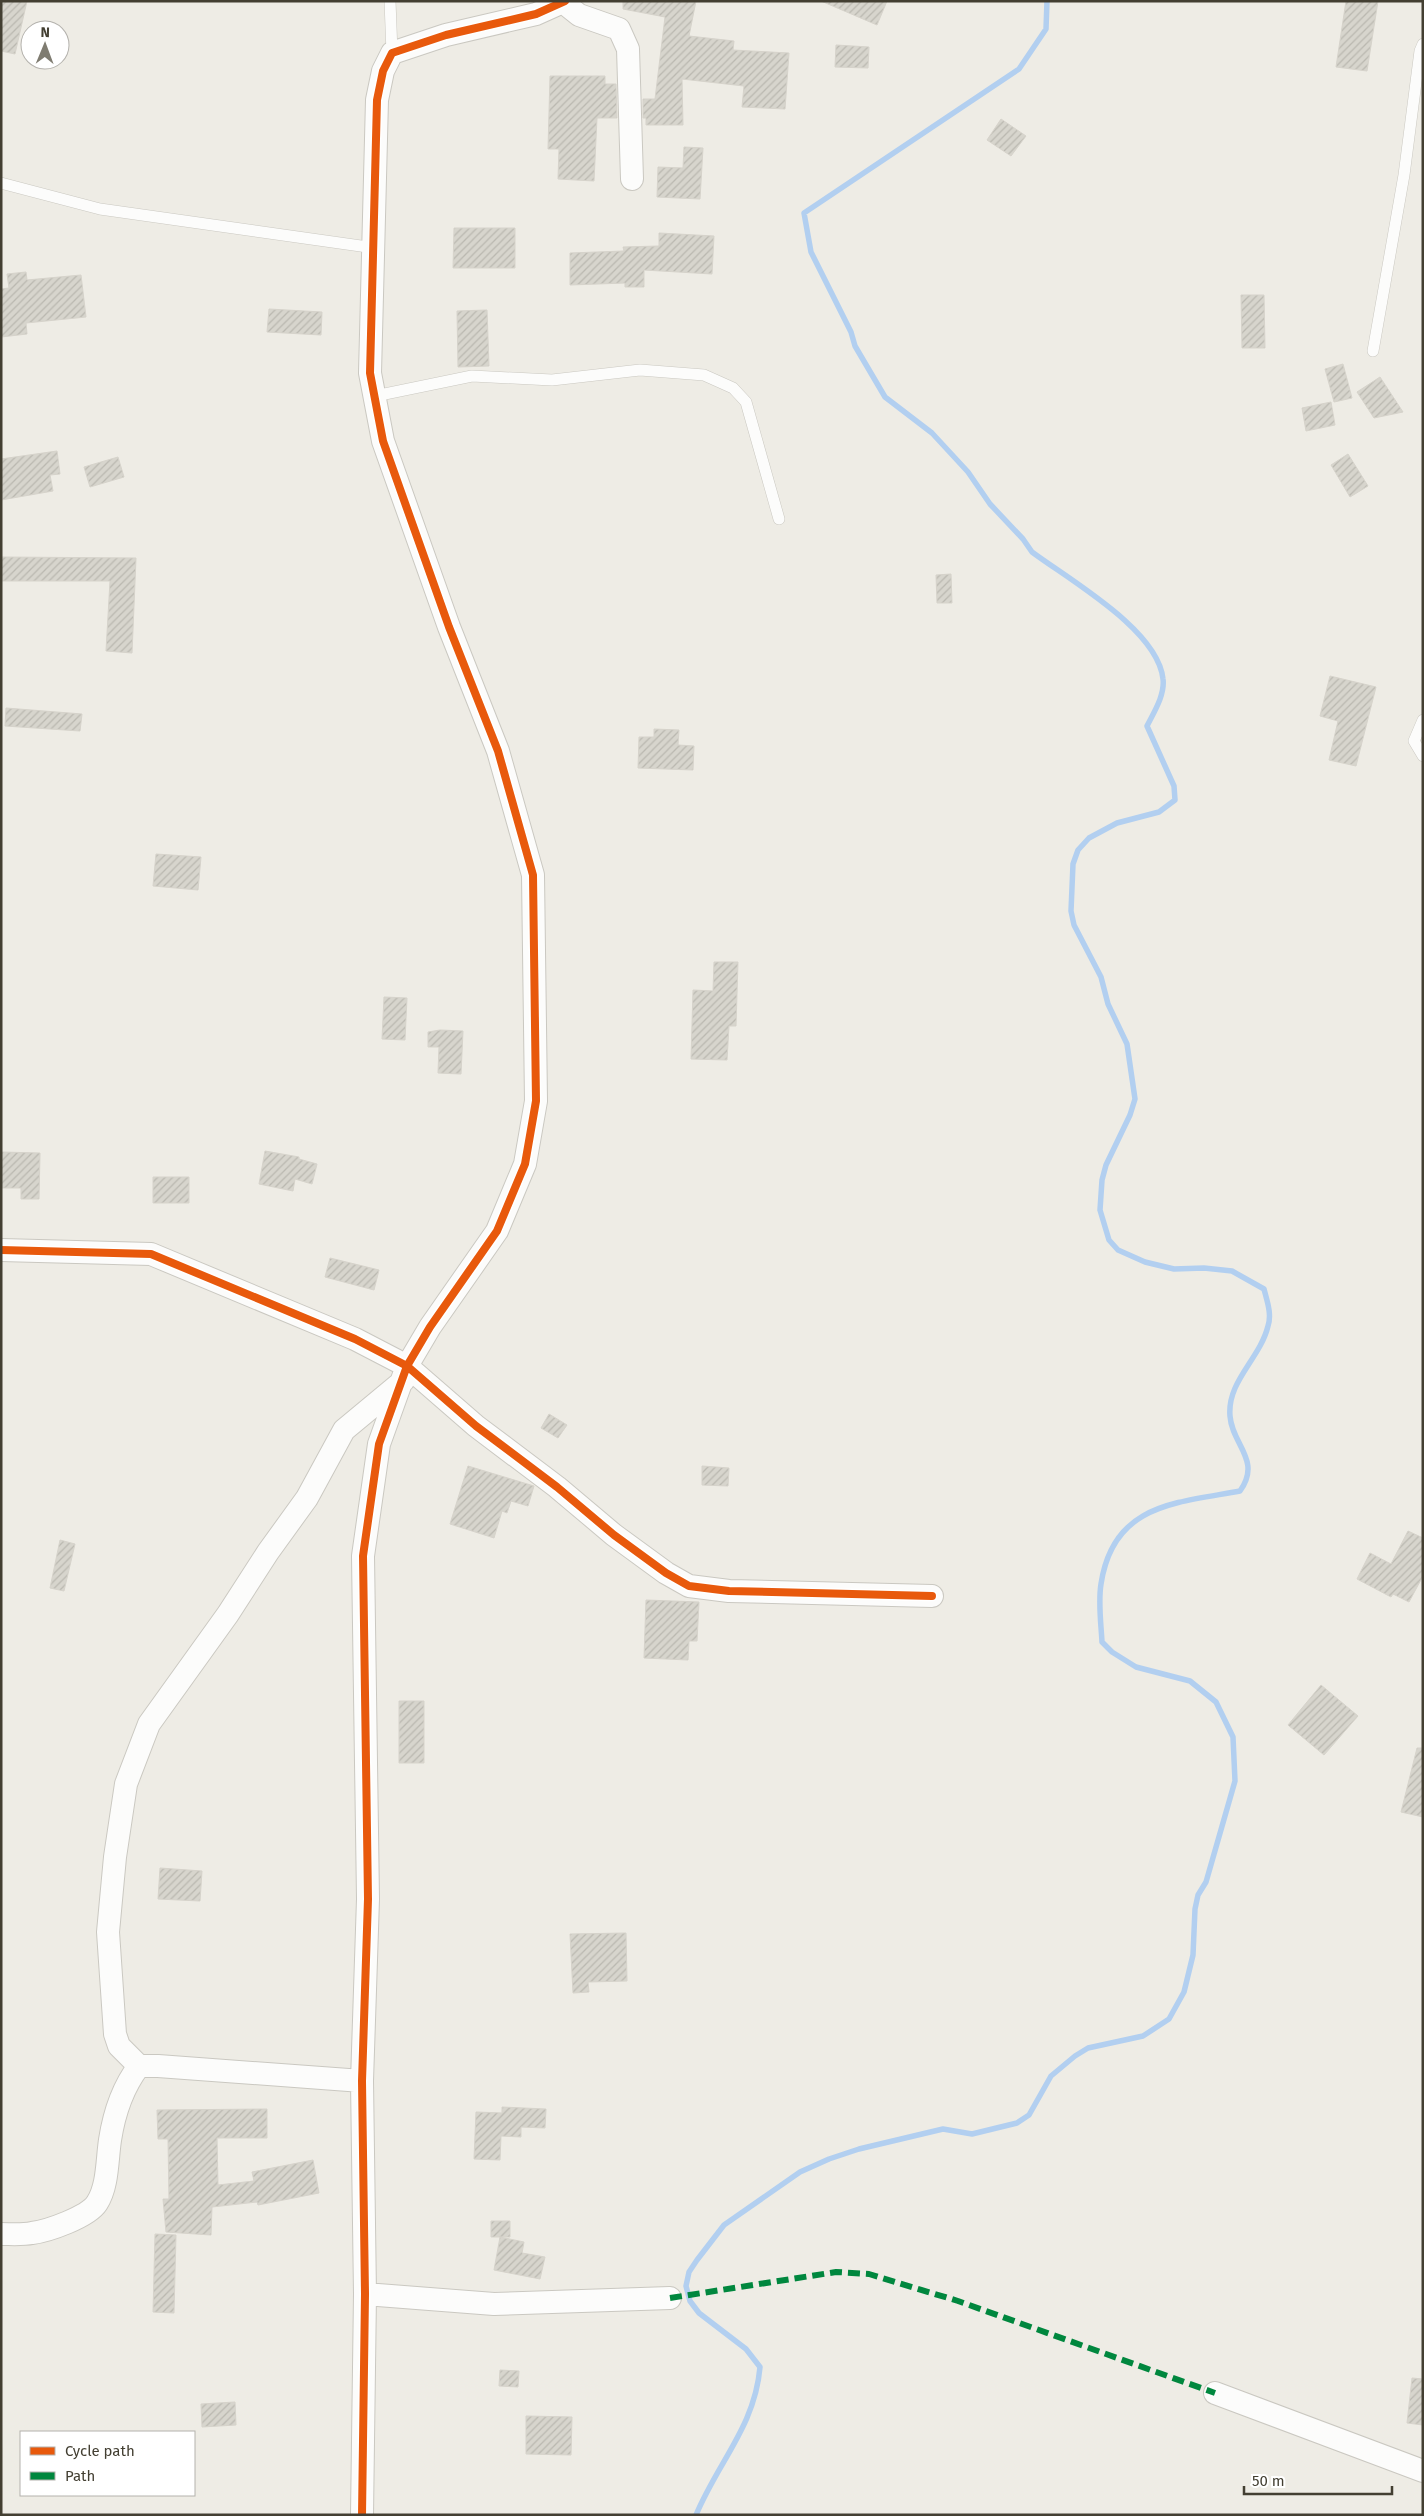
<svg xmlns="http://www.w3.org/2000/svg" width="1424" height="2516" viewBox="0 0 1424 2516" font-family="'Fira Sans',sans-serif">
	<defs>
		<pattern id="building-hatch" width="6" height="6" patternUnits="userSpaceOnUse" patternTransform="scale(1.25)"><rect width="6" height="6" fill="#d7d5cd"/><path d="M-1 1l2-2M0 6l6-6M5 7l2-2" fill="none" stroke="#bab8b0"/></pattern>
	</defs>
	<rect width="100%" height="100%" fill="#eeece5"/>
	<g fill="none" stroke-linecap="round" stroke-linejoin="round">
		<path stroke="#b2cff0" stroke-width="5.5" d="M696 2515C718 2462 755 2426 760 2367L746 2349 699 2313 690 2301 686 2286 689 2272 697 2260 724 2225 800 2172 829 2159 859 2149 943 2129 972 2134 1017 2123 1029 2115 1051 2076 1075 2056 1088 2048 1143 2036 1169 2019 1184 1992 1193 1955 1195 1909 1198 1895 1206 1882 1235 1781 1233 1737 1216 1702 1190 1681 1136 1667 1112 1652 1102 1642C1101 1623 1098 1602 1101 1584 1113 1504 1175 1503 1240 1491 1262 1460 1232 1445 1230 1416 1227 1381 1260 1359 1268 1326 1272 1314 1267 1301 1264 1289L1232 1271 1204 1268 1174 1269 1145 1262 1118 1250 1109 1240 1100 1210 1102 1180 1106 1165 1130 1115 1135 1099 1127 1044 1108 1004 1101 977 1074 925 1071 911 1073 864 1078 850 1089 838 1117 823 1159 812 1175 800 1174 786 1147 726C1154 712 1165 695 1163 679 1158 630 1071 581 1032 552L1023 539 990 504 968 472 932 433 885 397 855 346 851 332 811 252 804 213 1019 69 1046 29 1047 1"/>
	</g>
	<path fill="url(#building-hatch)" stroke="#d6d3cb" d="M1 1H27L15 54 1 51Z
		M623 1H696L689 36 734 41 733 50 789 53 785 109 742 107 744 86 682 79 683 125H646V118H643V99H655L665 17 623 9Z
		M821 1H887L877 25Z
		M1346 1H1378L1367 71 1336 67Z
		M836 45 869 47 868 68 835 67Z
		M550 76H605V84H616L617 118H597L594 181 558 179 559 149H548Z
		M1001 119 1026 136 1011 156 987 140Z
		M684 147 703 148 700 199 657 197 658 167 683 168Z
		M454 228H515V268H453Z
		M659 233 714 236 712 274 644 270V287H625V283L570 285V253L624 251 623 247 659 246Z
		M26 272 27 280 81 275 86 317 26 323 27 334 1 337V289L9 288 7 274Z
		M1241 295H1264L1265 348H1242Z
		M269 309 322 312 321 335 267 332Z
		M487 310 489 366 458 367 457 311Z
		M1343 364 1352 398 1334 402 1325 369Z
		M1380 377 1403 412 1374 418 1357 392Z
		M1331 402 1335 425 1306 431 1302 408Z
		M57 451 60 474 50 475 53 491 1 500V459Z
		M1348 454 1368 486 1350 497 1331 465Z
		M118 457 124 477 90 487 84 467Z
		M1 557 136 558 132 653 106 651 110 581H1Z
		M951 574 952 603H937L936 575Z
		M1330 676 1376 687 1356 766 1329 760 1338 721 1320 716Z
		M6 708 82 714 80 731 5 726Z
		M654 729 679 730 678 745 694 746 693 770 638 768 639 737H654Z
		M156 854 201 857 198 890 153 886Z
		M714 962H738L736 1026H729L727 1060 691 1059 693 990 713 991Z
		M384 997 407 998 405 1040 382 1039Z
		M440 1030 463 1031 461 1074 438 1073 439 1047H428V1032Z
		M265 1151 299 1157V1159L317 1164 312 1184 295 1179 293 1191 259 1184Z
		M1 1152 40 1153 39 1199H21V1188H1Z
		M153 1177H189V1203H153Z
		M330 1258 379 1270 374 1290 325 1277Z
		M549 1414 567 1425 558 1438 541 1428Z
		M468 1466 534 1486 528 1506 511 1501 507 1513 502 1511 494 1538 450 1524Z
		M702 1466 729 1468 728 1486 702 1485Z
		M1408 1531 1423 1538V1576L1409 1602 1393 1594 1391 1597 1357 1579 1370 1553 1391 1564Z
		M60 1540 75 1544 64 1591 50 1588Z
		M646 1600 699 1602 697 1641H689L688 1660 644 1658Z
		M1321 1685 1358 1716 1324 1755 1288 1725Z
		M399 1701H424V1763H399Z
		M1417 1748H1423V1817L1401 1812Z
		M160 1868 202 1871 200 1901 158 1899Z
		M626 1933 627 1981 588 1982 589 1992 573 1993 570 1934Z
		M502 2107 546 2109 545 2128 521 2127V2137L501 2136 500 2160 474 2159 476 2112 502 2113Z
		M267 2109V2138H217L218 2185 254 2181 252 2172 313 2160 319 2193 258 2205 257 2202 212 2207 211 2235 166 2232 163 2199H169L168 2139H158L157 2110Z
		M491 2221H510V2237H491Z
		M155 2234 176 2235 174 2313 153 2312Z
		M500 2237 524 2242 522 2253 545 2257 540 2279 494 2270Z
		M500 2370 519 2371 518 2387 499 2386Z
		M1412 2378 1423 2379V2425L1407 2423Z
		M235 2402 236 2425 202 2427 201 2404Z
		M526 2416 572 2417 571 2455 526 2454Z"/>
	<g fill="none" stroke-linecap="round" stroke-linejoin="round">
		<defs>
			<path id="service" d="M390 1 392 53
				M1 183 100 209 375 248
				M1373 351 1404 175 1420 51 1423 44
				M375 396 472 376 552 380 640 370 704 375 733 388 746 402 779 519
				M1423 720 1414 741 1423 756"/>
			<path id="minor" d="M564 3 579 15 619 29 628 49 632 179
				M1 1250 151 1254 355 1339 407 1366 476 1426 557 1487 614 1535 666 1573 689 1586 729 1591 932 1596
				M139 2066 119 2046 115 2034 108 1932 115 1857 126 1784 149 1724 228 1614 268 1552 307 1498 344 1430 403 1381
				M1 2234C11 2234 22 2235 32 2233 48 2231 88 2217 97 2203 108 2186 107 2160 110 2140 114 2114 123 2087 139 2066H158L362 2081
				M365 2294 494 2304 670 2298
				M1215 2393 1423 2471
				M362 2515 365 2294 362 2081 368 1899 363 1556 379 1444 407 1366 430 1327 497 1231 525 1164 536 1101 533 875 498 751 449 627 383 441 370 373 377 100 383 71 392 53 446 35 536 14 565 1"/>
		</defs>
		<use href="#service" stroke="#cac8c1" stroke-width="12"/>
		<use href="#minor" stroke="#cac8c1" stroke-width="24"/>
		<use href="#service" stroke="#fcfcfb" stroke-width="11"/>
		<use href="#minor" stroke="#fcfcfb" stroke-width="22"/>
		<path stroke="#00873e" stroke-width="6" stroke-dasharray="12 6" stroke-linecap="butt" d="M670 2298 836 2272 869 2274 958 2301 1215 2393"/>
		<defs>
			<path id="cycleway" d="M1 1250 151 1254 355 1339 407 1366 476 1426 557 1487 614 1535 666 1573 689 1586 729 1591 932 1596
				M362 2515 365 2294 362 2081 368 1899 363 1556 379 1444 407 1366 430 1327 497 1231 525 1164 536 1101 533 875 498 751 449 627 383 441 370 373 377 100 383 71 392 53 446 35 536 14 565 1"/>
		</defs>
		<use href="#cycleway" stroke="#fff" stroke-width="11"/>
		<use href="#cycleway" stroke="#e8590c" stroke-width="8"/>
	</g>
	<rect width="1424" height="2516" fill="none" stroke="#433f32" stroke-width="5"/>
	<rect x="20" y="2431" width="175" height="65" fill="#ffffff" stroke="#b4b2ad"/>
	<rect x="30" y="2447" width="25" height="8" fill="#e8590c" stroke="#b4b2ad"/>
	<text x="65" y="2456" font-size="15" fill="#433f32">Cycle path</text>
	<rect x="30" y="2472" width="25" height="8" fill="#00873e" stroke="#b4b2ad"/>
	<text x="65" y="2481" font-size="15" fill="#433f32">Path</text>
	<g transform="translate(45 45) rotate(1)"><circle r="24" fill="#ffffff" stroke="#b4b2ad"/>
	<path d="M0-4L9 19L0 12L-9 19Z" fill="#7f7c71"/>
	<text y="-8" font-size="14" font-weight="bold" text-anchor="middle" fill="#433f32">N</text>
	</g>
	<path d="M1244 2486v8h148v-8" fill="none" stroke="#433f32" stroke-width="2.5"/>
	<text x="1252" y="2486" font-size="15" fill="#433f32" stroke="#ffffff" stroke-width="4" paint-order="stroke">50 m</text>
</svg>
